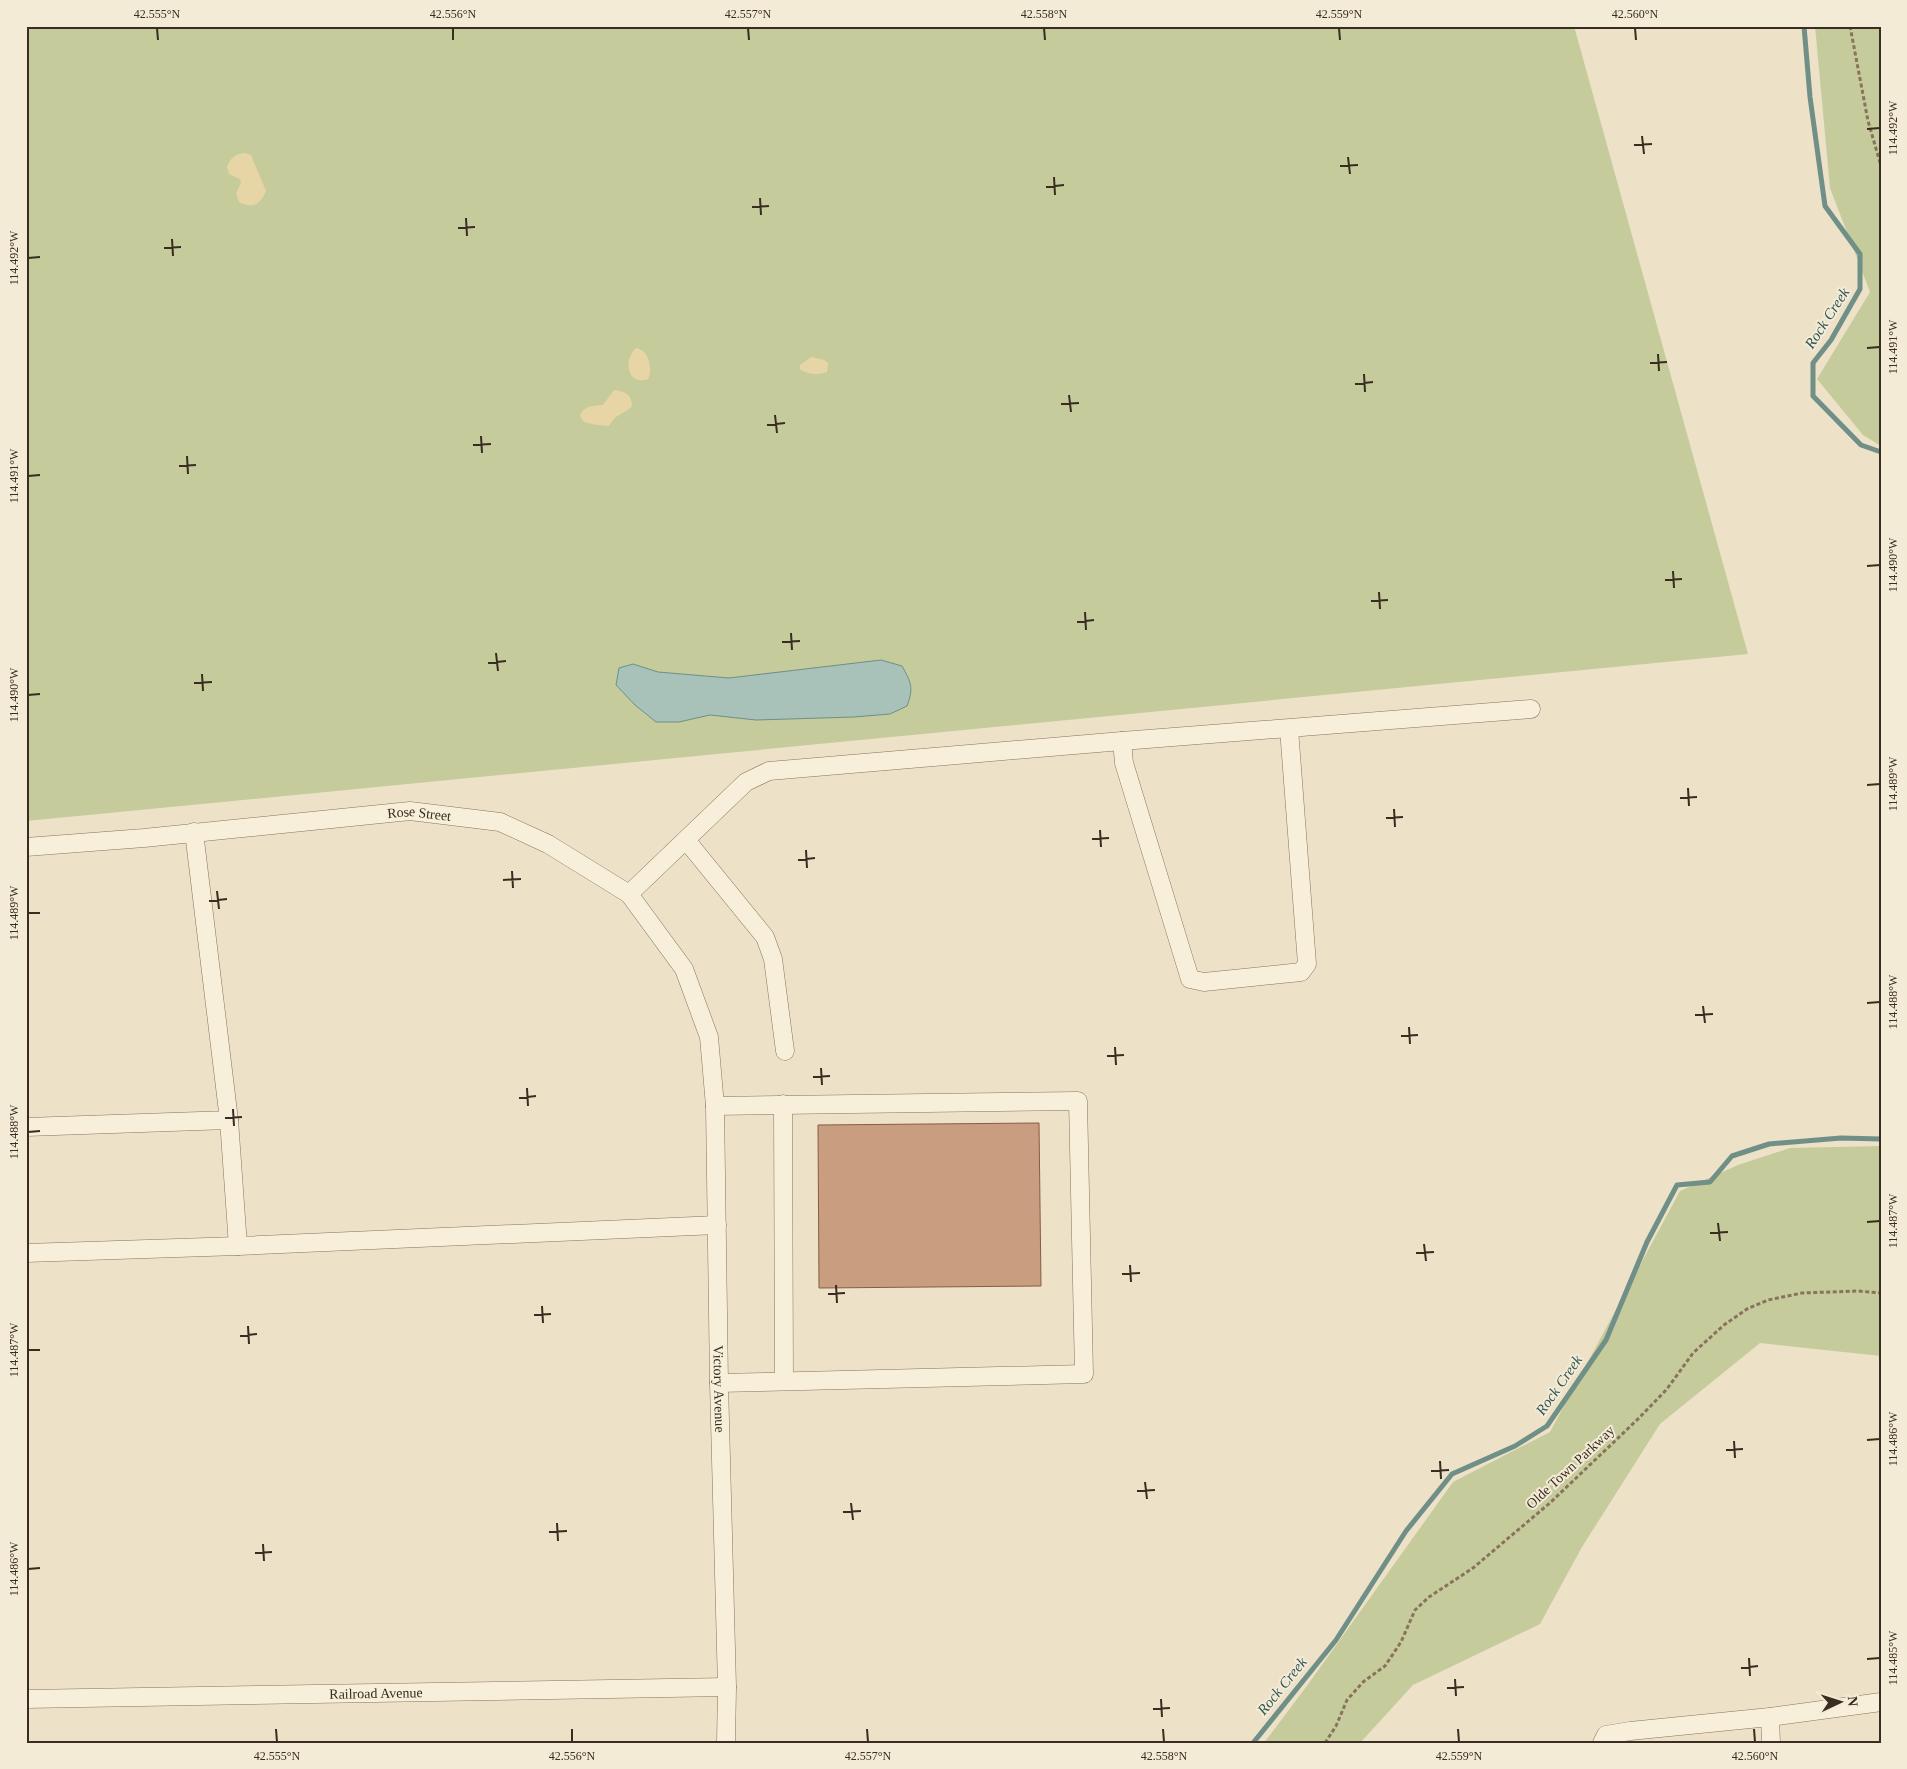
<svg xmlns="http://www.w3.org/2000/svg" width="1907" height="1769" viewBox="0 0 1907 1769" font-family="Georgia,serif">
	<rect width="100%" height="100%" fill="#ede1c7"/>
	<path fill="#c6cb9c" d="M26 26H1574L1748 654 26 821Z
		M1815 26H1881V446L1863 435 1817 379 1870 292 1830 188Z
		M1881 1146V1356L1760 1343 1660 1424 1582 1547 1540 1624 1413 1685 1360 1743H1264L1309 1683 1453 1482 1550 1432 1680 1191 1738 1165 1790 1148Z"/>
	<path fill="#e7d5a6" d="M245 153 251 155 266 191C260 205 253 209 239 202L236 193 241 183 240 179 229 174 227 167C231 157 235 154 245 153Z
		M636 348C649 350 653 369 648 379 627 386 623 360 636 348Z
		M811 357 824 360 828 363 827 372C818 375 808 375 800 369V365Z
		M614 390C625 391 632 395 632 406 624 415 617 412 609 426 606 426 587 424 585 422 582 421 581 418 580 415 586 405 592 406 603 405Z"/>
	<path fill="#a8c1b9" stroke="#6f8f87" d="M881 660 902 666C911 682 914 688 907 706L890 714 854 717 756 720 710 715 679 722H656L635 705 616 685 619 668 633 664 658 672 729 678Z"/>
	<g fill="none" stroke-linecap="round" stroke-linejoin="round">
		<path stroke="#6f8f87" stroke-width="5" d="M1804 26 1810 97 1825 206 1860 254V289L1831 340 1813 363V396L1861 445 1881 452
			M1253 1743 1336 1640 1406 1531 1452 1474 1515 1446 1547 1426 1606 1340 1647 1242 1677 1185 1710 1182 1732 1156 1769 1144 1841 1138 1881 1139"/>
	</g>
	<path fill="#c99d7f" stroke="#865d44" d="M1039 1123 1041 1286 819 1288 818 1125Z"/>
	<g fill="none" stroke-linecap="round" stroke-linejoin="round">
		<defs>
			<g id="minor">
				<path d="M1122 741 1124 763 1190 979 1204 982 1301 972 1307 964 1289 729"/>
				<path d="M686 840 765 937 773 959 785 1051"/>
				<path id="s1" d="M26 847 144 838 410 811 500 822 548 844 629 894 684 969 709 1037 715 1106 719 1383 727 1687 726 1743"/>
				<path d="M629 894 746 782 769 771 1122 741 1531 709"/>
				<path d="M783 1104 784 1381"/>
				<path d="M715 1106 1078 1101 1084 1374 719 1383"/>
				<path d="M229 1120 238 1246"/>
				<path d="M26 1127 229 1120 194 832"/>
				<path d="M26 1253 238 1246 717 1225"/>
				<path id="s2" d="M26 1699 727 1687"/>
				<path d="M1770 1717 1771 1743"/>
				<path d="M1602 1743 1606 1735 1630 1731 1770 1717 1881 1702"/>
			</g>
		</defs>
		<use href="#minor" stroke="#88735d" stroke-width="19"/>
		<path stroke="#88735d" stroke-width="3" stroke-dasharray="4 2.5" stroke-linecap="butt" d="M1850 26 1868 121 1881 166
			M1325 1743 1336 1726 1347 1700 1363 1682 1385 1666 1401 1642 1415 1610 1429 1597 1473 1568 1551 1502 1639 1418 1667 1389 1693 1353 1724 1325 1747 1309 1768 1300 1802 1293 1858 1291 1881 1293"/>
		<use href="#minor" stroke="#f8efdb" stroke-width="18"/>
	</g>
	<path fill="none" stroke="#392c20" stroke-width="2" d="M157 28 158 40M453 28V40M748 28 749 40M1044 28 1045 40M1339 28 1340 40M1635 28 1636 40M1867 129 1880 128M1642 136 1644 154M1634 145 1652 144M1348 157 1350 174M1340 166 1358 165M1054 177 1055 195M1046 187 1064 185M760 198 761 215M752 207 769 206M466 218 467 236M458 228 475 227M172 239 173 256M164 248 181 247M28 258 40 257M1867 348 1880 347M1658 354 1659 371M1650 363 1667 362M1364 374 1365 392M1355 384 1373 382M1069 395 1071 412M1061 404 1079 403M775 415 777 433M767 425 785 423M481 436 482 453M473 445 491 444M187 456 188 474M179 466 196 465M28 476 40 475M1867 566 1880 565M1673 571 1674 588M1665 580 1682 579M1379 592 1380 609M1371 601 1388 600M1085 612 1086 630M1077 622 1094 620M791 633 792 650M782 642 800 641M496 653 498 671M488 663 506 661M202 674 203 691M194 683 212 682M28 695 40 694M1867 785 1880 784M1688 788 1689 806M1680 798 1697 797M1394 809 1395 827M1386 818 1403 817M1100 830 1101 847M1092 839 1109 838M806 850 807 868M798 860 815 858M512 871 513 888M503 880 521 879M217 891 219 909M209 901 227 899M28 913H40M1867 1003 1880 1002M1703 1006 1705 1023M1695 1015 1713 1014M1409 1027 1410 1044M1401 1036 1418 1035M1115 1047 1116 1065M1107 1056 1124 1055M821 1068 822 1085M813 1077 830 1076M527 1088 528 1106M519 1098 536 1096M233 1109 234 1126M225 1118 242 1117M28 1132 40 1131M1867 1222 1880 1221M1718 1223 1720 1241M1710 1233 1728 1232M1424 1244 1426 1261M1416 1253 1434 1252M1130 1265 1131 1282M1122 1274 1140 1273M836 1285 837 1303M828 1294 845 1293M542 1306 543 1323M534 1315 551 1314M248 1326 249 1344M240 1336 257 1334M28 1350H40M1867 1440 1880 1439M1734 1441 1735 1458M1726 1450 1743 1449M1440 1461 1441 1479M1431 1471 1449 1470M1145 1482 1147 1499M1137 1491 1155 1490M851 1503 853 1520M843 1512 861 1511M557 1523 558 1541M549 1532 567 1531M263 1544 264 1561M255 1553 272 1552M28 1569 40 1568M1749 1658 1750 1676M1867 1659 1880 1658M1741 1668 1758 1666M1455 1679 1456 1696M1447 1688 1464 1687M1161 1699 1162 1717M1153 1709 1170 1708M276 1729 277 1742M572 1729V1742M867 1729 868 1742M1163 1729 1164 1742M1458 1729 1459 1742M1754 1729 1755 1742"/>
	<g text-anchor="middle" stroke-width="4" stroke-linejoin="round" paint-order="stroke">
		<g font-size="14" fill="#392c20" stroke="#f4ebd7">
			<text dy="5" stroke="none"><textPath href="#s1" startOffset="395">Rose Street</textPath></text>
			<text dy="5" stroke="none"><textPath href="#s1" startOffset="1142">Victory Avenue</textPath></text>
			<text transform="translate(1570 1467) rotate(-43)" y="5">Olde Town Parkway</text>
			<text dy="5" stroke="none"><textPath href="#s2" startOffset="350">Railroad Avenue</textPath></text>
		</g>
		<g font-size="15" font-style="italic" fill="#305855" stroke="#f4ebd7">
			<text transform="translate(1827 318) rotate(-57)" y="5">Rock Creek</text>
			<text transform="translate(1559 1385) rotate(-55)" y="5">Rock Creek</text>
			<text transform="translate(1282 1686) rotate(-51)" y="5">Rock Creek</text>
		</g>
	</g>
	<rect width="1907" height="1769" fill="none" stroke="#f4ebd7" stroke-width="55"/>
	<g transform="translate(1840 1702) rotate(86)" stroke="#f4ebd7" stroke-width="4" paint-order="stroke">
	<path d="M0-4L9 19L0 12L-9 19Z" fill="#392c20"/>
	<text y="-8" font-size="14" font-weight="bold" text-anchor="middle" fill="#392c20">N</text>
	</g>
	<rect x="28" y="28" width="1852" height="1714" fill="none" stroke="#392c20" stroke-width="2"/>
	<g font-size="12" text-anchor="middle" fill="#392c20">
		<text x="157" y="18">42.555°N</text>
		<text x="453" y="18">42.556°N</text>
		<text x="748" y="18">42.557°N</text>
		<text x="1044" y="18">42.558°N</text>
		<text x="1339" y="18">42.559°N</text>
		<text x="1635" y="18">42.560°N</text>
		<text transform="translate(1893 128) rotate(-90)" y="4">114.492°W</text>
		<text transform="translate(14 258) rotate(-90)" y="4">114.492°W</text>
		<text transform="translate(1893 347) rotate(-90)" y="4">114.491°W</text>
		<text transform="translate(14 476) rotate(-90)" y="4">114.491°W</text>
		<text transform="translate(1893 565) rotate(-90)" y="4">114.490°W</text>
		<text transform="translate(14 695) rotate(-90)" y="4">114.490°W</text>
		<text transform="translate(1893 784) rotate(-90)" y="4">114.489°W</text>
		<text transform="translate(14 913) rotate(-90)" y="4">114.489°W</text>
		<text transform="translate(1893 1002) rotate(-90)" y="4">114.488°W</text>
		<text transform="translate(14 1132) rotate(-90)" y="4">114.488°W</text>
		<text transform="translate(1893 1221) rotate(-90)" y="4">114.487°W</text>
		<text transform="translate(14 1350) rotate(-90)" y="4">114.487°W</text>
		<text transform="translate(1893 1439) rotate(-90)" y="4">114.486°W</text>
		<text transform="translate(14 1569) rotate(-90)" y="4">114.486°W</text>
		<text transform="translate(1893 1658) rotate(-90)" y="4">114.485°W</text>
		<text x="277" y="1760">42.555°N</text>
		<text x="572" y="1760">42.556°N</text>
		<text x="868" y="1760">42.557°N</text>
		<text x="1164" y="1760">42.558°N</text>
		<text x="1459" y="1760">42.559°N</text>
		<text x="1755" y="1760">42.560°N</text>
	</g>
</svg>
